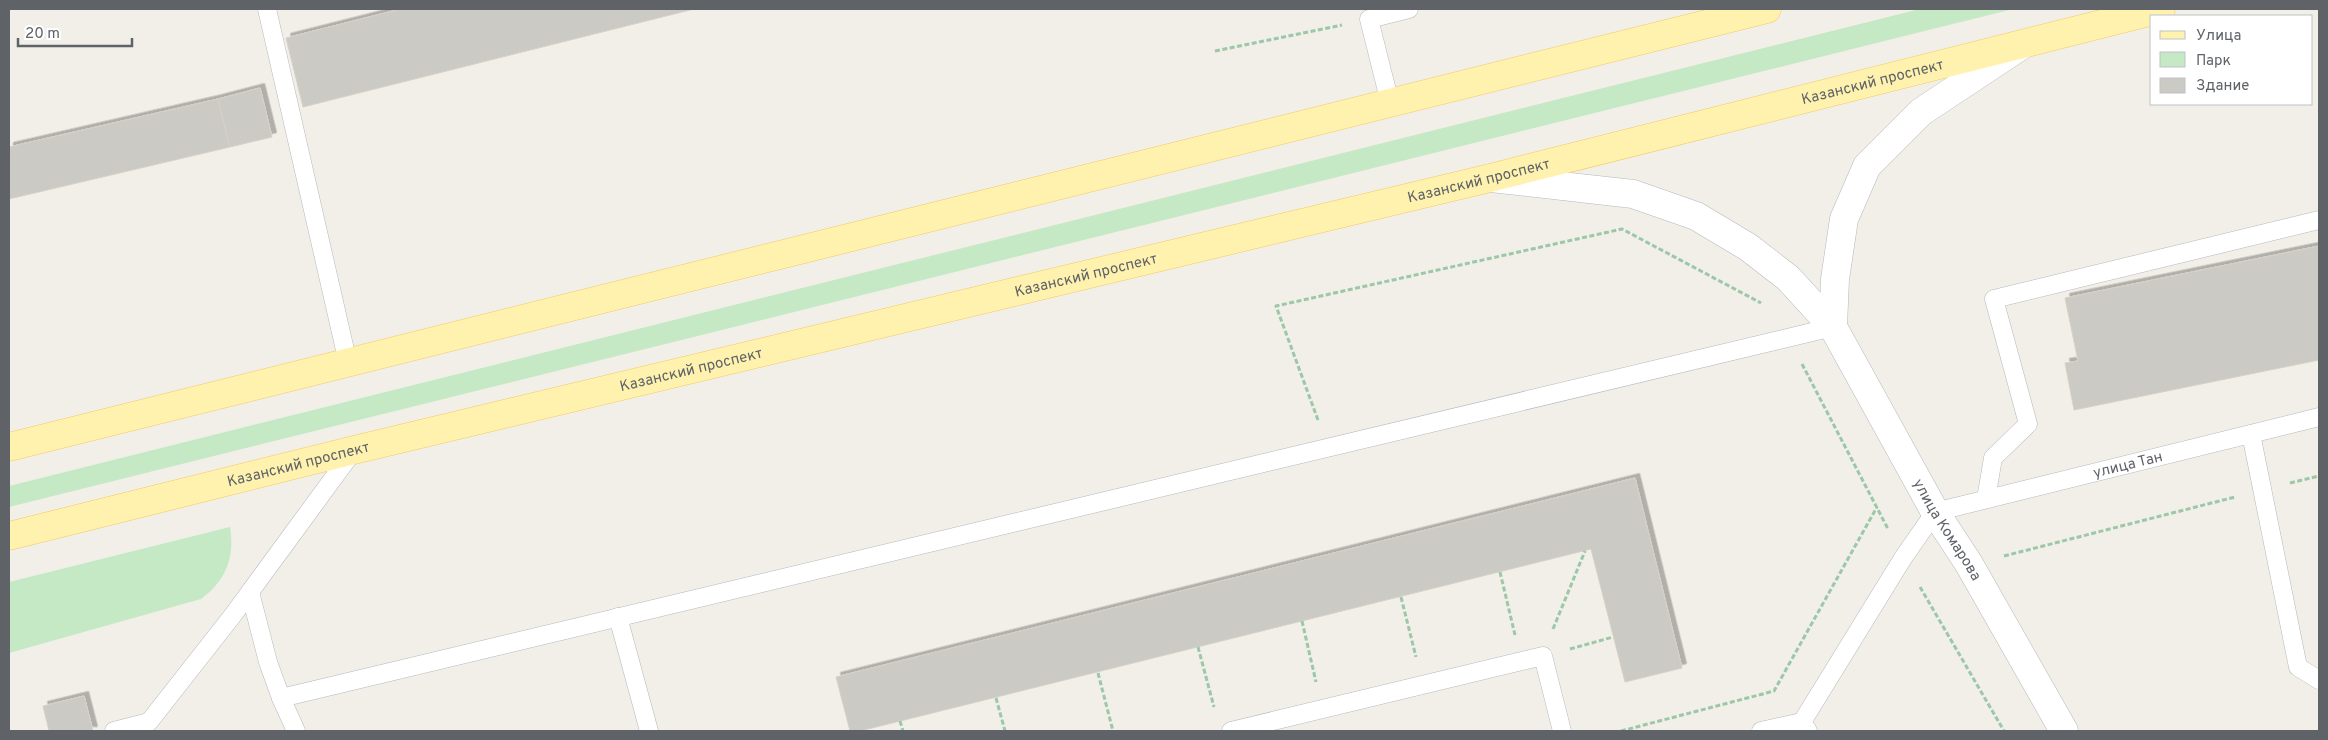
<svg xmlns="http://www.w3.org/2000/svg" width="2328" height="740" viewBox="0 0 2328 740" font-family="Overpass,sans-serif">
	<defs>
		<filter id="shadow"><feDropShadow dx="4.5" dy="-4.5" stdDeviation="0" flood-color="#0004"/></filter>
	</defs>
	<rect width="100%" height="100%" fill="#f1efe8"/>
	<path fill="#c5e8c5" d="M1920 9H2013L9 507V486Z
		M230 527C235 557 226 581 201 599L9 653V582Z"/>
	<path fill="#cccac5" stroke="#d6d1c6" filter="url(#shadow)" d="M401 9H694L303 107 286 38Z
		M260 88 272 137 230 147 218 99Z
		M218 99 230 147 9 199V147Z
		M2319 246V360L2074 410 2065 363 2078 361 2065 298Z
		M1635 478 1682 668 1625 682 1591 549 860 731H850L836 677Z
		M84 696 93 731H49L43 706Z"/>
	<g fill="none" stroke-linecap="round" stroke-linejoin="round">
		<defs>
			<g id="service">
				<path d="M267 9 348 363"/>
				<path d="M1390 103 1369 19 1409 9"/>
				<path d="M2251 434 2298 667 2319 680"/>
				<path d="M1986 499 1993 458 2028 424 1994 299 2319 220"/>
				<path d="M250 592 268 662 281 698"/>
				<path d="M618 617 649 731"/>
				<path d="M114 731 149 722 233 615 354 450"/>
				<path d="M296 731 281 698 1833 327"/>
				<path d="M1231 731 1543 656 1562 731"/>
				<path d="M1761 731 1802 722"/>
				<path id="s1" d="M1808 731 1802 722 1903 558 1935 512 2319 417"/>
			</g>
			<g id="tertiary">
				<path id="s2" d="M1491 178 1633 194 1696 216 1748 247 1788 278 1833 327 1935 512 1969 564 2064 731"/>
				<path d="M1833 327 1835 279 1844 219 1867 166 1921 112 2022 45"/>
			</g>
			<g id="primary">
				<path d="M9 447 1767 9"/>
				<path id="s3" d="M9 536 354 450 1490 178 2161 9"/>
			</g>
		</defs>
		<use href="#service" stroke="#b5b8bc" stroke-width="19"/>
		<use href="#tertiary" stroke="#b5b8bc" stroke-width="29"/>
		<use href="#primary" stroke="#f2c960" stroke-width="29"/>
		<path stroke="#9cc7a9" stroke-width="3" stroke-dasharray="5 2.5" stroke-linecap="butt" d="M1215 51 1342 25
			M1802 364 1888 529
			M1318 420 1276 306 1622 229 1761 303
			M2290 483 2319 476
			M2004 556 2235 497
			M1500 572 1515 635
			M1920 587 2004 731
			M1401 597 1416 657
			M1302 621 1316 682
			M1553 629 1585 551
			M1198 647 1214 707
			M1570 649 1613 637
			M1098 673 1113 731
			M996 698 1005 731
			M900 721 903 731
			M1621 731 1774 691 1877 507"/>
		<use href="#service" stroke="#fff" stroke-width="18"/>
		<use href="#tertiary" stroke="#fff" stroke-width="28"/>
		<use href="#primary" stroke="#fff2af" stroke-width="28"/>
	</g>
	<g text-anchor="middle" stroke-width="4" stroke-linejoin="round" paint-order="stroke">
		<g font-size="15" fill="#5f6368" stroke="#fff">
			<text dy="5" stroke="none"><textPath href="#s3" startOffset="1918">Казанский проспект</textPath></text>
			<text dy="5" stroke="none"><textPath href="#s3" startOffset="1512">Казанский проспект</textPath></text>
			<text dy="5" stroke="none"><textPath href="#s3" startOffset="1108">Казанский проспект</textPath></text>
			<text dy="5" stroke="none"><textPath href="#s3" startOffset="702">Казанский проспект</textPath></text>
			<text dy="5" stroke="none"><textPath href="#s3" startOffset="298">Казанский проспект</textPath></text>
			<text dy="5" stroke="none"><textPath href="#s1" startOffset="458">улица Тан</textPath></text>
			<text dy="5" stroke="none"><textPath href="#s2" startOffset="620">улица Комарова</textPath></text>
		</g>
	</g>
	<rect width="2328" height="740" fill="none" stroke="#5f6368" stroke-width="20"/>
	<rect x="2150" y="15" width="162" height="90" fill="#ffffff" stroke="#bfc1c3"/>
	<rect x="2160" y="31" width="25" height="8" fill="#fff2af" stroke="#bfc1c3"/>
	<text x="2196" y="40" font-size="15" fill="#5f6368">Улица</text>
	<rect x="2160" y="52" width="25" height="15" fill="#c5e8c5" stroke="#bfc1c3"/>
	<text x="2196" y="65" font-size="15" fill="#5f6368">Парк</text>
	<rect x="2160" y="78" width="25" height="15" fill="#cccac5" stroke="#bfc1c3"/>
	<text x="2196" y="90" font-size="15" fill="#5f6368">Здание</text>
	<path d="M18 38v8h114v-8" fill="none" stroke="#5f6368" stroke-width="2.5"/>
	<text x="25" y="38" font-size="15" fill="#5f6368" stroke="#ffffff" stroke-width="4" paint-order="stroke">20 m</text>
</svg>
